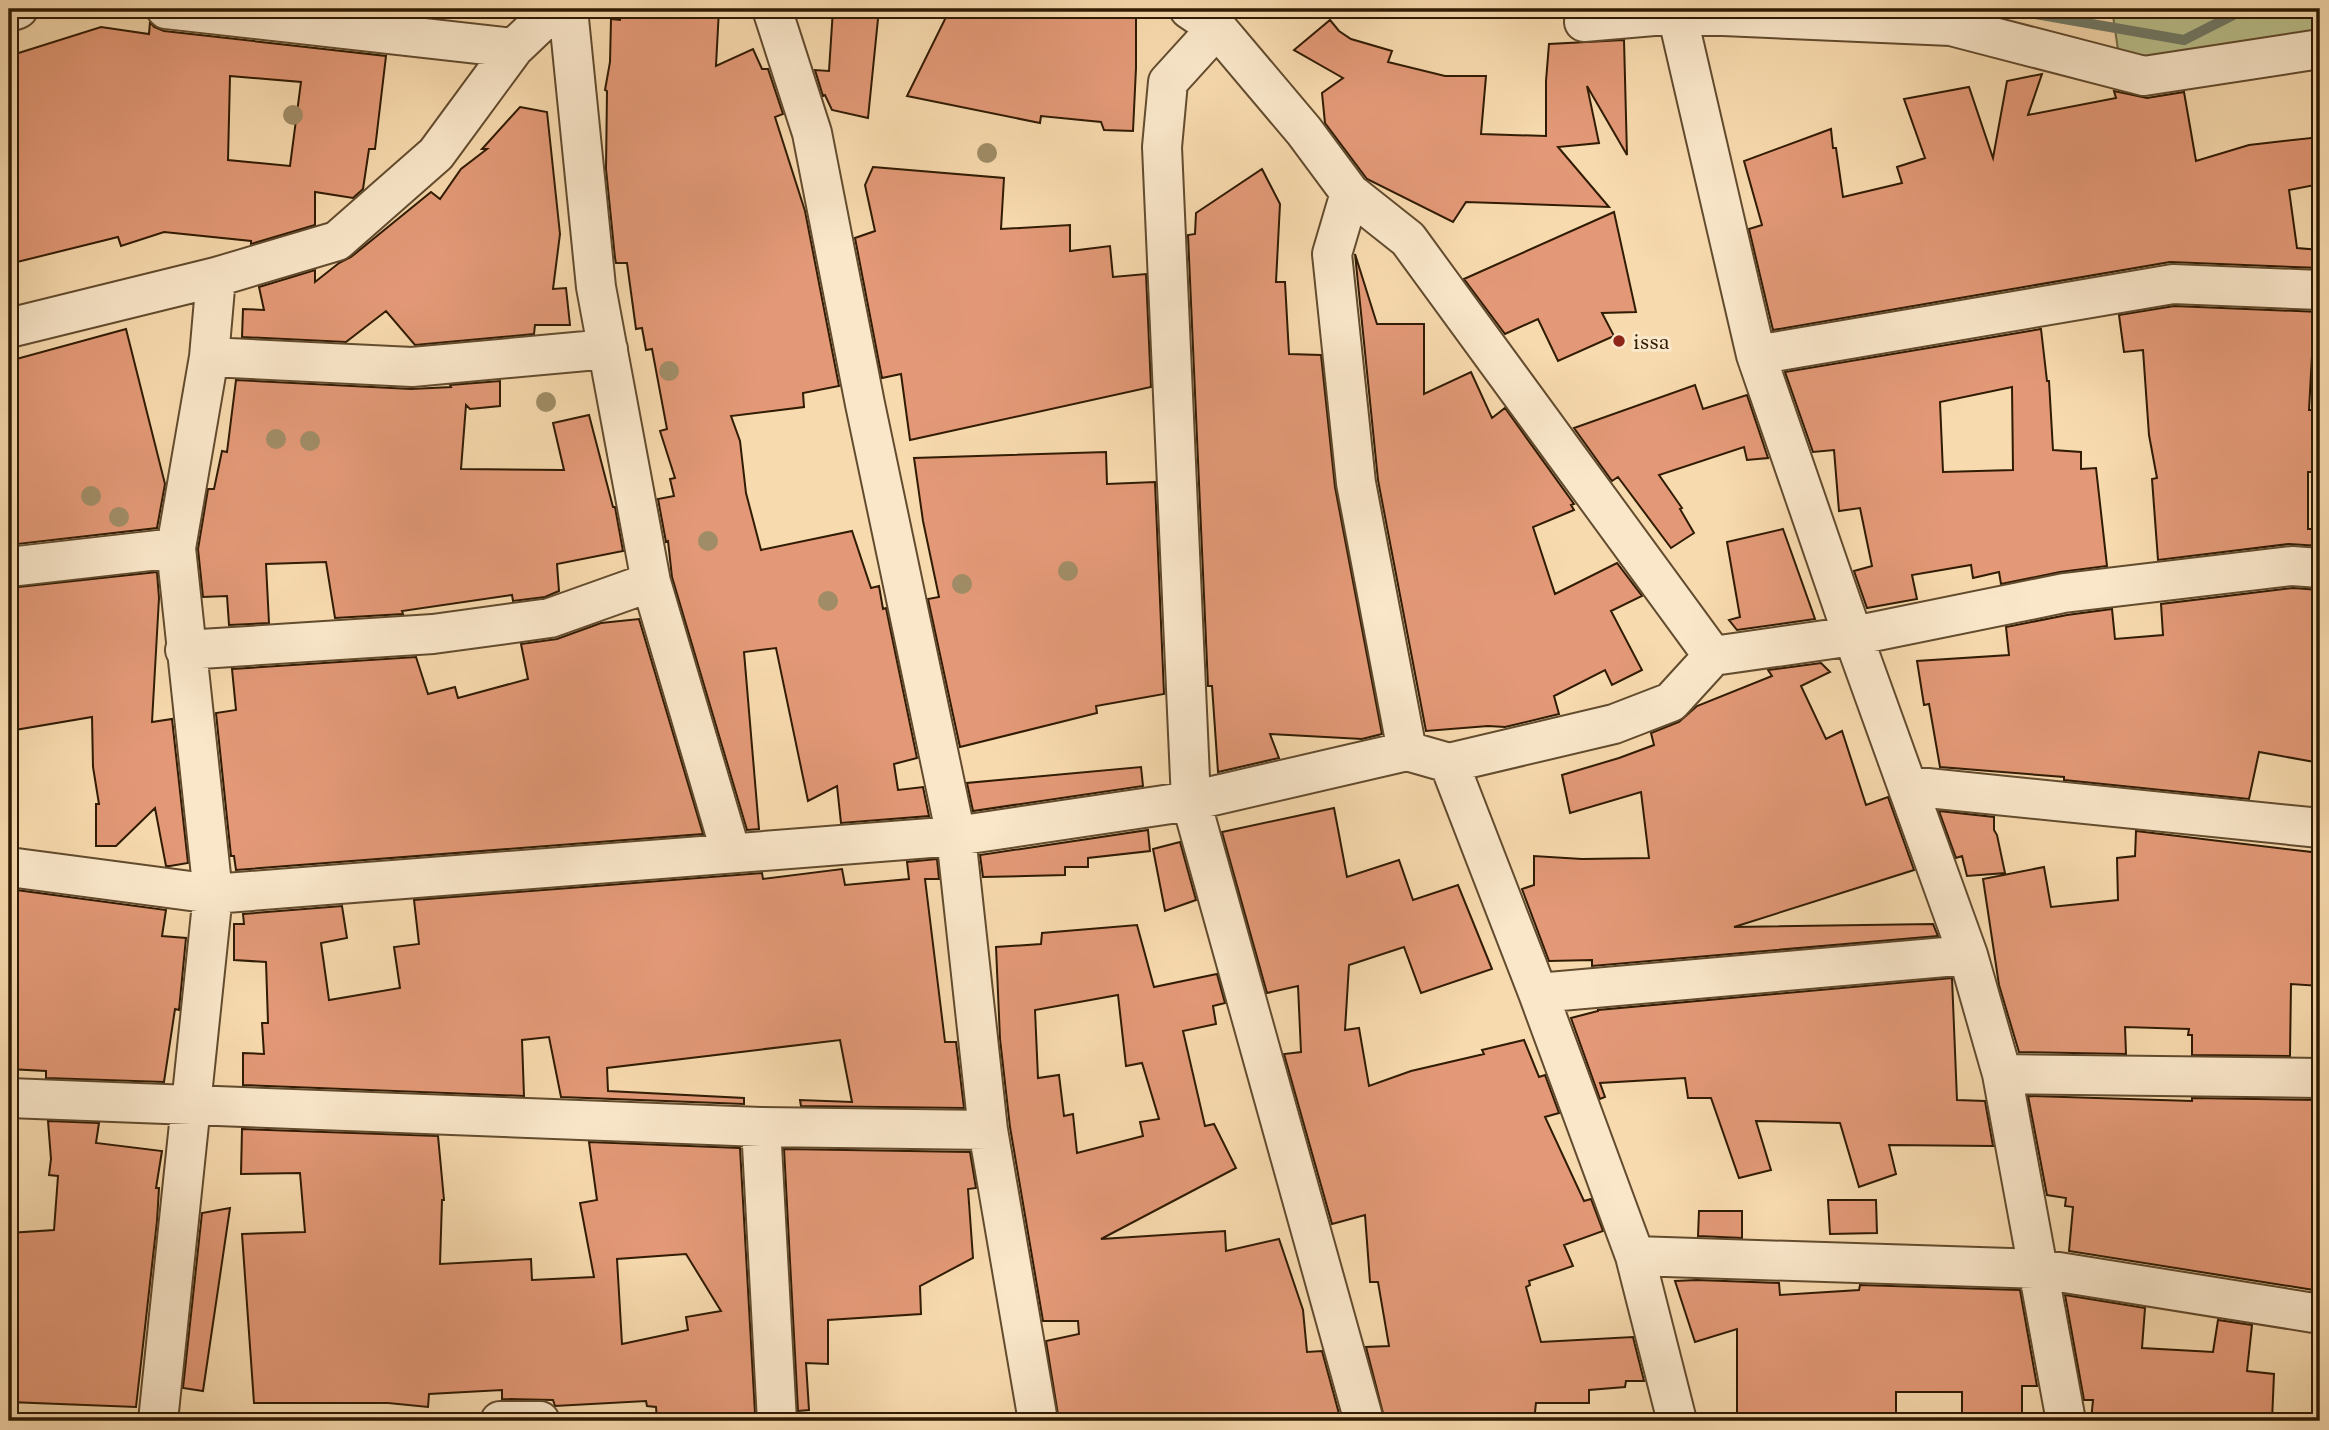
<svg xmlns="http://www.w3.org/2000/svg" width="2329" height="1430" viewBox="0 0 2329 1430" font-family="'Sorts Mill Goudy',serif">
	<rect width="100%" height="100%" fill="#f7daae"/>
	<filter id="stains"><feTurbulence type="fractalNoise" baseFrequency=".00286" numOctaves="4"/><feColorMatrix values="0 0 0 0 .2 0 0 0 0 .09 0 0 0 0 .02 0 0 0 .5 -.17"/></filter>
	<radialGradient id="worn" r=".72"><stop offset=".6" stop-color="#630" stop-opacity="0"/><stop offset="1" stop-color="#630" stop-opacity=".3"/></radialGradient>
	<path fill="#bac08c" stroke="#756e48" stroke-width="2" d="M2112 9H2320V39L2121 70Z"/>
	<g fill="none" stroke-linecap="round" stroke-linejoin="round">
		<path stroke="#717b68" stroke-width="10" d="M2006 9 2184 40 2245 9"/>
	</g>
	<path fill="#e39977" stroke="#301b03" stroke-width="2" fill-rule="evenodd" d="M622 9H719L716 66 753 49 762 69H768L783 114 775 117 805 211 839 386 803 393 804 407 731 416 740 441 746 493 761 550 852 531 871 588 879 586 883 609 886 608 917 758 894 764 898 790 923 787 929 816 841 823 837 786 808 801 776 648 744 652 759 829 747 830 672 577 668 541 666 542 658 499 674 496 670 479 675 478 660 431 667 429 652 349 646 350 642 328 636 329 627 263H616L615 258 606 169 607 91 605 90 610 62 611 19 620 20Z
		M833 9H879L868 118 832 110 825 95 823 96 815 70 829 71Z
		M950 9H1136V68L1133 131 1104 130 1101 122 1041 116 1040 123 907 96Z
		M1330 20 1339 31 1351 39 1392 51 1388 62 1445 76H1486L1481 134 1546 136V81L1549 44 1624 40 1627 155 1587 86 1599 143 1558 147 1609 207 1466 202 1453 222 1367 179 1325 123 1322 93 1343 78 1294 50Z
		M150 22 154 27 164 31 386 56 375 149H369L363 189 353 198 315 192V225L251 244V241L164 232 121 246 118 237 9 264V56L101 27 149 34ZM230 76 301 82 290 166 228 160Z
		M2042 74 2028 115 2116 98 2114 91 2147 98 2184 92 2196 161 2249 145 2320 137V184L2289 190 2297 248 2320 250V268L2170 262 1773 330 1749 229 1762 225 1744 161 1831 129 1833 148H1836L1843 197 1902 183 1897 167 1925 158 1904 99 1969 87 1993 158 2007 81Z
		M520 107 547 112 560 234 553 289 566 288 570 325H535L534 334 415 345 386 311 346 342 242 337 243 309 264 310 259 287 315 270V282L339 263 351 257 431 192 440 199 461 169 487 149H482Z
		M873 167 1004 178 1001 229 1070 225V251L1110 246 1113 277 1146 274 1151 387 910 440 901 374 882 378 855 238 875 231 865 185Z
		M1262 169 1280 204 1276 282H1285L1289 354 1321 355 1335 487 1382 734 1362 739 1270 734 1279 758 1218 772 1212 686H1208L1188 235 1195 234 1196 213Z
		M1614 212 1636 312 1602 313 1614 336 1558 361 1538 319 1505 334 1464 279Z
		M1355 254 1377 324H1424V394L1471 372 1492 418 1505 408 1574 504 1571 505 1574 510 1533 527 1555 594 1617 563 1642 596 1611 611 1642 670 1612 685 1605 670 1554 696 1559 714 1505 727 1488 726 1426 731 1378 480Z
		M2174 306 2320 312V339L2313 338 2309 410H2320V472H2308V529H2320V546L2289 544 2158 560 2152 479 2157 478 2149 435 2143 350 2124 352 2119 315Z
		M126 329 165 484 157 528 9 545V361Z
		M2041 329 2047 381H2049L2053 450 2081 452V469L2096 468 2107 566 2060 572 2001 584 1999 572 1973 578 1971 565 1912 575 1917 599 1867 608 1854 571 1872 566 1860 508 1839 511 1834 450 1813 452 1785 372ZM2012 387 2013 470 1943 472 1940 402Z
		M236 380 411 389 451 387 450 385 500 381V406L470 409 466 405 461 469 564 470 553 423 589 415 613 507H615L623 551 557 564 559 591 545 597 513 601 512 595 402 611 403 614 335 618 326 562 266 564 269 623 229 625 227 596 203 597 198 549 208 489H214L222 451 227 452Z
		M1695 385 1703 409 1747 395 1768 458 1747 460 1744 447 1659 475 1682 508 1680 509 1694 533 1671 548 1618 477 1612 481 1574 428Z
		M1106 452 1107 484 1155 482 1164 694 1096 706 1097 713 960 747 928 599 939 597 923 521 914 458Z
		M1783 529 1815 619 1737 630 1729 620 1740 617 1727 542Z
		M157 572 159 598 152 722 172 719 188 863 170 866H166L155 808 116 846H96V804H99L93 767 92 717 9 731V588Z
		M2293 588 2320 590V763L2259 752 2249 799 2064 780V777L1940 767 1929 704 1924 705 1917 661 2009 655 2006 627 2067 615 2112 609 2115 639 2163 635 2161 604Z
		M639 619 703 834 236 870 234 856H231L216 713 236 710 232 669 416 657 428 694 455 687 458 698 528 679 521 644 557 639 601 623Z
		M1821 663 1830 672 1801 686 1826 739 1842 731 1866 805 1888 797 1914 870 1734 927 1933 924 1938 936 1592 966V960L1549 961 1522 889 1534 885V856L1582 859 1649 858 1641 792 1570 813 1562 775 1619 758 1654 745 1651 733 1679 722 1697 706 1772 676 1768 670Z
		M1141 767 1143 786 973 811 967 783Z
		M1334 808 1347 877 1399 860 1413 900 1458 885 1492 969 1421 993 1404 947 1349 965 1345 1030 1359 1028 1369 1086 1411 1071 1484 1054 1482 1050 1524 1040 1539 1077 1545 1075 1559 1113 1545 1117 1584 1201 1591 1199 1603 1231 1564 1245 1573 1266 1529 1281 1530 1285 1526 1287 1541 1342 1633 1337 1644 1381H1626L1625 1387 1589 1390V1403H1536L1534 1421H1477V1414L1411 1418 1412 1421H1385L1366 1347 1389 1346 1378 1282H1370L1365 1215 1332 1224 1284 1054 1301 1052 1298 986 1267 993 1222 832Z
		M1939 811 1994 817V830L1997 835 2005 873 1967 876 1962 856 1956 858Z
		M1148 830 1150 851 1088 858V867H1065V875L983 877 980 855Z
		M2136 831 2320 853V986L2291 984 2290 1056 2192 1055V1035H2188L2189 1029 2125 1027 2126 1054 2019 1052 1999 985 1983 879 2044 867 2051 907 2118 900 2117 858 2135 856Z
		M1180 842 1196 900 1165 911 1153 849Z
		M937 859 939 879H925L945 1042H956L964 1108 801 1106 800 1100 852 1102 840 1040 607 1068 608 1091 744 1098V1104L561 1097 549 1037 522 1040 524 1096 243 1085V1053L264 1054 262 1023H268L266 962 234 960V924H244L243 914 342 906 347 938 321 943 329 1000 400 988 394 947 419 944 414 900 762 873 763 879 842 869 845 885 909 879 907 862Z
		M9 889 166 910 162 936 186 938 179 1010 175 1009 164 1082 46 1078V1071L9 1069Z
		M1137 925 1154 987 1217 974 1225 1003 1213 1006 1216 1024 1183 1031 1205 1126 1214 1124 1236 1168 1101 1239 1225 1231 1226 1251 1279 1239 1303 1310 1307 1352 1322 1351 1341 1421H1059L1046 1341 1079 1334 1078 1321H1043L1010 1127 1000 1039 996 947 1041 944 1042 933ZM1118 995 1126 1066 1142 1063 1159 1119 1140 1122 1143 1136 1077 1153 1073 1114 1064 1116 1059 1075 1038 1078 1035 1010Z
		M1952 978 1957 1100 1985 1101 1993 1146 1889 1145 1896 1174 1859 1187 1840 1123 1756 1121 1771 1170 1739 1178 1711 1098H1688L1685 1078 1600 1083 1605 1097 1600 1099 1571 1018 1598 1011V1010Z
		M2028 1096 2192 1101V1098L2320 1100V1291L2069 1251 2073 1207 2065 1206 2066 1198 2047 1195Z
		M48 1121 99 1123 96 1143 162 1151 156 1188H159L157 1221 136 1407 9 1402V1233L54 1230 58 1176 49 1175 51 1159Z
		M242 1129 438 1136 444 1200H442L440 1264 531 1259 532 1280 594 1277 580 1203 597 1200 589 1142 740 1148 755 1413 688 1416 687 1421 657 1420 656 1407 647 1406 646 1401 555 1406 553 1400 502 1399V1390L429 1394 428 1407 388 1403H254L242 1234 305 1232 300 1173 241 1174ZM686 1254 721 1311 686 1317 688 1330 622 1344 617 1259Z
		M784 1149 970 1152 976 1188 968 1189 973 1258 920 1286 921 1314 828 1320V1364L806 1363 809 1410 798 1411Z
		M1828 1200H1876L1877 1233 1830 1234Z
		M230 1208 203 1391 183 1388 202 1213Z
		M1699 1211H1742V1238L1698 1236Z
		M1697 1280 1779 1283 1780 1295 1859 1290 1860 1285 2020 1290 2037 1386H2022V1414H1962V1392H1896V1421H1737V1329L1695 1342 1675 1281Z
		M2065 1295 2145 1308 2142 1348 2213 1352 2218 1320 2252 1325 2247 1371 2274 1374 2272 1421H2091L2093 1400H2084Z"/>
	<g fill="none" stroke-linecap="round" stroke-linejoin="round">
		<defs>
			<path id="minor" d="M166 9 514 48
				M568 9 596 287 651 582 731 853
				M772 9 812 133 865 404 956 836 988 1130 1038 1421
				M1189 9 1217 28
				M9 12 18 9
				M1677 14 1756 355 1853 636 1968 955 2002 1074 2066 1421
				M1584 22 1677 14 1951 26 2144 76 2320 49
				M1350 193 1408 239 1713 656
				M9 328 216 277 337 241 436 154 514 48 555 9
				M1756 355 2173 284 2320 290
				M209 357 412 367 608 349
				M9 567 176 548
				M185 650 433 634 550 618 651 582
				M1449 763 1538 993 1635 1256 1677 1421
				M1908 786 2320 828
				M9 867 213 894 956 836 1191 801 1407 751 1449 763 1614 724 1671 702 1713 656 1853 636 2064 593 2292 566 2320 568
				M1538 993 1968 955
				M2002 1074 2320 1078
				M9 1098 761 1127 988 1130
				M761 1127 777 1421
				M1635 1256 2040 1269 2320 1314
				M158 1421 213 894 176 548 209 357 216 277
				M500 1421H540
				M1364 1421 1191 801 1162 147 1168 82 1217 28 1304 131 1350 193 1332 254 1356 483 1407 751"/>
		</defs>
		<use href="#minor" stroke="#624b2e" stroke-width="42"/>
		<use href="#minor" stroke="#fae7ca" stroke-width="38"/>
	</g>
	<g fill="#a08c66">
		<circle cx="293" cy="115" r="10"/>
		<circle cx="987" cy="153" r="10"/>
		<circle cx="669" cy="371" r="10"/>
		<circle cx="546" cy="402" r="10"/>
		<circle cx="276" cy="439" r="10"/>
		<circle cx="310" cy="441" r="10"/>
		<circle cx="91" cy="496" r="10"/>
		<circle cx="119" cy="517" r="10"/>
		<circle cx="708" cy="541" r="10"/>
		<circle cx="1068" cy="571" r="10"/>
		<circle cx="962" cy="584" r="10"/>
		<circle cx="828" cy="601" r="10"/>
	</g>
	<circle fill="#8f2418" stroke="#fae7ca" stroke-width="2.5" cx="1619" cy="341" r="7"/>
	<g text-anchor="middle" stroke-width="6" stroke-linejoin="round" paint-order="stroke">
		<g font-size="24" fill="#301b03" stroke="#fae7ca" text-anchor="start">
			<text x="1633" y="349">issa</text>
		</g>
	</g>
	<rect width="2329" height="1430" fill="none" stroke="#f7daae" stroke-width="35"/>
	<rect x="10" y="10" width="2308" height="1409" fill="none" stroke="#301b03" stroke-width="3.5"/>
	<rect x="18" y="18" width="2294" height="1395" fill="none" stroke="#301b03" stroke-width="2"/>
	<rect width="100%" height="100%" filter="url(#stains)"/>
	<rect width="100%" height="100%" fill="url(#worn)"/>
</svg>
